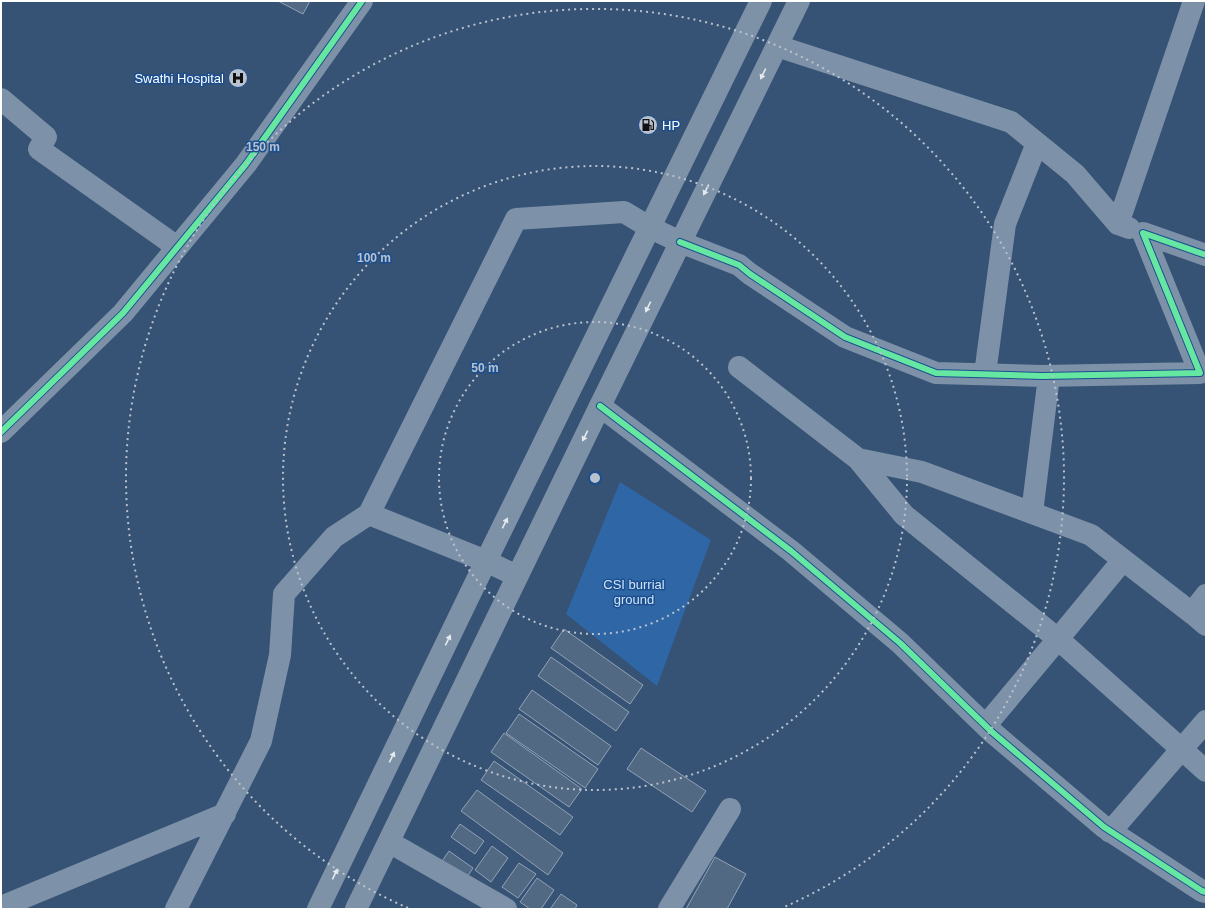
<svg xmlns="http://www.w3.org/2000/svg" width="1207" height="910" viewBox="0 0 1207 910" font-family="Arial,sans-serif">
	<rect width="100%" height="100%" fill="#365274"/>
	<path fill="#2f66a5" d="M620 482 711 540 657 686 566 614Z"/>
	<path fill="#526984" stroke="#92a2b6" d="M278 1H310L303 14Z
		M564 629 643 685 630 704 551 648Z
		M551 657 629 712 616 731 538 676Z
		M532 690 611 746 598 765 519 709Z
		M519 714 598 769 585 788 506 733Z
		M504 733 582 789 569 807 491 752Z
		M641 748 706 791 692 812 627 769Z
		M494 761 573 817 560 835 481 780Z
		M477 790 563 853 548 875 461 811Z
		M460 824 484 841 475 854 451 837Z
		M492 846 508 858 491 882 475 870Z
		M449 851 473 868 465 880 440 864Z
		M715 857 746 874 727 909H686Z
		M519 863 536 874 518 898 502 887Z
		M537 878 554 890 541 909H530L520 902Z
		M561 894 577 905 575 909H550Z"/>
	<g fill="none" stroke-linecap="round" stroke-linejoin="round">
		<path stroke="#7d92a8" stroke-width="22" d="M777 46 1011 122 1075 174 1118 224
			M1 99 46 137 39 149 177 247
			M1129 228 1118 224 1194 1
			M739 367 858 459 922 472 1091 535 1193 614
			M985 374 1005 224 1037 143
			M600 406 791 551 900 643 992 732 1104 827 1202 891 1206 892
			M1 432 123 313 246 164 362 1
			M858 459 904 515 1058 639 1206 771
			M1032 513 1049 376
			M517 576 486 561 369 514 516 219 624 212 649 227 680 242 739 265 750 274 845 337 936 373 1042 376 1200 373 1143 233 1206 255
			M1206 595 1192 613 1206 625
			M986 725 1058 639 1123 560
			M1110 832 1206 721
			M389 842 506 909
			M1 907 225 814
			M176 909 261 741 280 655 284 594 334 537 369 514
			M669 909 730 809"/>
		<path stroke="#7e92a7" stroke-width="22" d="M318 909 486 561 761 1
			M356 909 600 406 799 1"/>
		<defs>
			<path id="cycleway" d="M680 242 739 265 750 274 845 337 936 373 1042 376 1200 373 1143 233 1206 255
				M600 406 791 551 900 643 992 732 1104 827 1202 891 1206 892
				M1 432 123 313 246 164 362 1"/>
		</defs>
		<use href="#cycleway" stroke="#1b4f8f" stroke-width="8"/>
		<use href="#cycleway" stroke="#66e7a1" stroke-width="6"/>
	</g>
	<defs><path id="oneway-solid" d="M-6-.8H1V-3.2L6.5 0L1 3.2V.8H-6Z"/></defs>
	<g fill="#e5e9ed">
		<use href="#oneway-solid" transform="translate(763 74) rotate(116)"/>
		<use href="#oneway-solid" transform="translate(706 190) rotate(116)"/>
		<use href="#oneway-solid" transform="translate(648 307) rotate(116)"/>
		<use href="#oneway-solid" transform="translate(585 436) rotate(116)"/>
		<use href="#oneway-solid" transform="translate(505 523) rotate(-64)"/>
		<use href="#oneway-solid" transform="translate(448 640) rotate(-64)"/>
		<use href="#oneway-solid" transform="translate(392 757) rotate(-64)"/>
		<use href="#oneway-solid" transform="translate(335 874) rotate(-64)"/>
	</g>
	<g fill="none" stroke="#b9c2ce" stroke-width="2" stroke-dasharray="2 4">
		<circle cx="595" cy="478" r="156"/>
		<circle cx="595" cy="478" r="312"/>
		<path d="M408 908A469 469 0 1 1 782 908"/>
	</g>
	<defs>
		<symbol id="hospital-disc" viewBox="-11 -11 22 22"><circle r="9.5" fill="#b9c2ce" stroke="#1b4f8f"/><path d="M-5-5h3v3.5h4V-5h3V5h-3V1.5h-4V5h-3Z" fill="#111"/></symbol>
		<symbol id="fuel-disc" viewBox="-11 -11 22 22"><circle r="9.5" fill="#b9c2ce" stroke="#1b4f8f"/><path d="M-5.5-6h7V0h2V4h1.3V-2.5L3-4.5l.8-.8L6-3V5H2.5V1h-1V6h-7ZM-4.2-4.7v3.2H.2V-4.7Z" fill="#111"/></symbol>
	</defs>
	<g fill-rule="evenodd">
		<use href="#hospital-disc" x="227" y="67" width="22" height="22"/>
		<use href="#fuel-disc" x="637" y="114" width="22" height="22"/>
	</g>
	<g text-anchor="middle" stroke-width="3" stroke-linejoin="round" paint-order="stroke">
		<g font-size="13" fill="#fff" stroke="#1b4f8f" text-anchor="end">
			<text x="224" y="83">Swathi Hospital</text>
			<text x="662" y="130" text-anchor="start">HP</text>
		</g>
		<g font-size="13" fill="#cfe3fa" stroke="#1b4f8f">
			<text x="634" y="589">CSI burrial<tspan x="634" dy="15">ground</tspan></text>
		</g>
	</g>
	<circle cx="595" cy="478" r="6" fill="#b9c2ce" stroke="#1b4f8f" stroke-width="2"/>
	<g font-size="12" text-anchor="middle" font-weight="bold" fill="#b9c2ce" stroke="#1b4f8f" stroke-width="3" stroke-linejoin="round" paint-order="stroke">
		<text x="263" y="151">150 m</text>
		<text x="374" y="262">100 m</text>
		<text x="485" y="372">50 m</text>
	</g>
	<rect width="1207" height="910" fill="none" stroke="#ffffff" stroke-width="4"/>
</svg>
